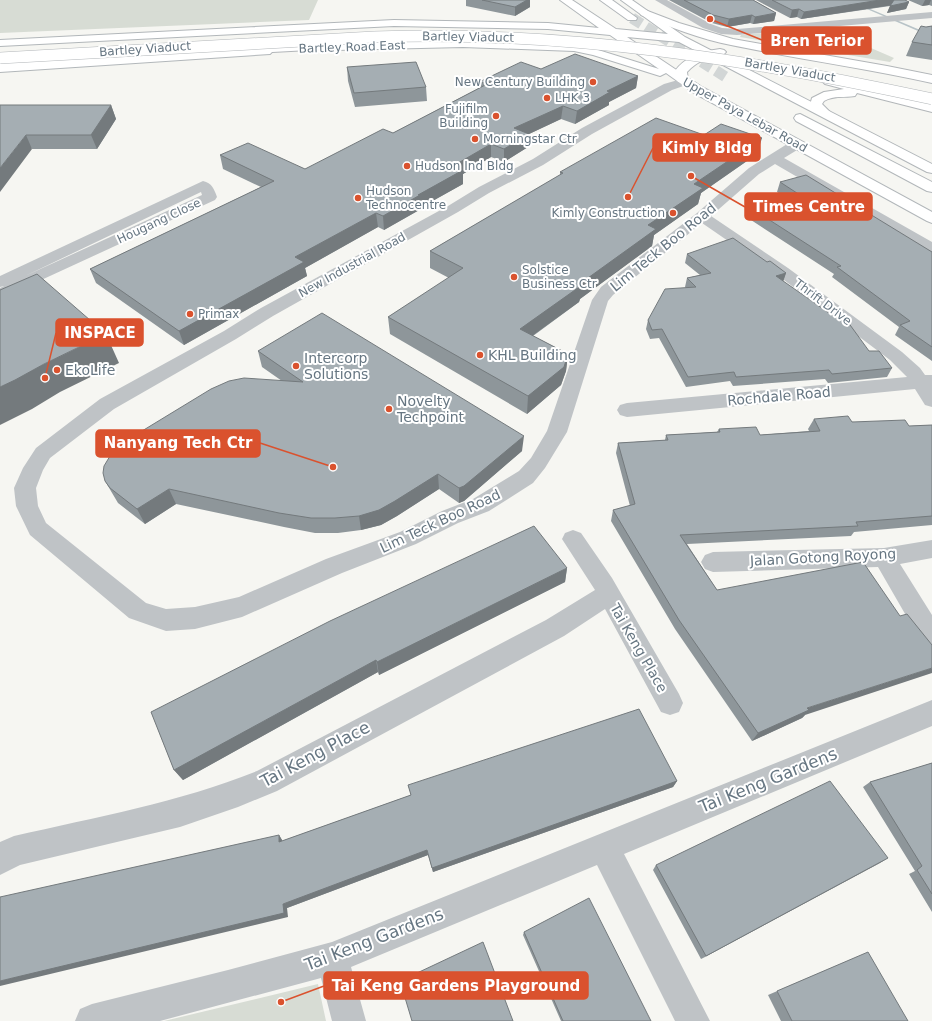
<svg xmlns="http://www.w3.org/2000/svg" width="932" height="1021" viewBox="0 0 932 1021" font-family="'DejaVu Sans',sans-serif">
	<rect width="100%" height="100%" fill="#f6f6f2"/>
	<path fill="#d7dcd4" d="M0 0H318L309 20 0 33Z
		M825 28 894 58 890 62 740 37 741 35Z
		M318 984 326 1021H164Z"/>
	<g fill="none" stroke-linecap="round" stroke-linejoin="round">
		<path fill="#b8c3c7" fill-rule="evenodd" d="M846 0H849L932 35V37Z"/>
		<path stroke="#d2d6d6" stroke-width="11" stroke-dasharray="11 5.5" stroke-linecap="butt" d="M632 18 729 79"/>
		<defs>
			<path id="primary" d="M560 0H572L616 29 668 34 621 0H632L685 37 932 164V173L927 172 679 42 627 37 702 87 932 212V223L927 221 694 93 666 73 660 76 593 55 574 51 463 47 336 50 331 47 336 44C421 39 505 40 590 46L595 49 659 69 610 35 548 29 394 26 0 46V40L394 20 548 23 599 28Z
				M600 0H612L637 18 636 20H628Z
				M266 49 270 50 272 52 270 54 0 72V66Z
				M800 114 932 182V192L927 191 796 121 794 118 796 115Z"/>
			<path id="trunk" d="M645 10 679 23 733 39 887 66 932 75V83C865 68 798 59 731 45 700 39 670 27 641 15L640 13 641 11Z
				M361 42 365 43 366 45 365 47 0 67V61Z
				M720 49 724 50 726 52 724 54C709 58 698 60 687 72L688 80 686 82H678L675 71C686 56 703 51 720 49Z
				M829 78 932 104V112L857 93 855 96C845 98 834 95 824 101L822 104 832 114 830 117C822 119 815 112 810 105L812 98 824 92 844 89 825 84 823 82 825 80Z"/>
		</defs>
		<use href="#primary" stroke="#b2b7ba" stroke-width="2"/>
		<use href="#trunk" stroke="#b2b6b9" stroke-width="2"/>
		<path fill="#bfc3c6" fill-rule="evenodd" d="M655 0H667L711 24 722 28 737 29 932 12V18L737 35 721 34 703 28Z
			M685 78 689 80 691 82 689 84 672 90 592 134 543 165 489 193 458 212 273 316 236 339 114 409 50 458 43 470 36 488 38 506 46 523 146 603 166 609 195 607 239 597 326 559 400 532 442 511 473 499 519 471 531 458 547 431 592 300 601 287 697 213 749 168 792 141H802L804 144 802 147 784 158 932 242V254L926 252 775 164 759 174 711 216 788 268 902 352 920 368 925 375H932V407L925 405 915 389 627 417 620 415 617 410 620 405 627 403 907 377 890 360 776 274 702 223 613 295 608 301 567 432 545 468 533 483 489 511 458 523 416 544 342 573 242 617 195 629 166 631 129 618 30 535 16 506 14 488 23 468 36 448 100 399 224 331 261 308 448 206 479 187 533 159 582 128 664 84Z
			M203 181C212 183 214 189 217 197L215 200 0 299V288L4 286 0 287V276ZM201 192 202 195 25 276Z
			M573 530 581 533 612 578 679 694 683 703 679 712 670 715 661 712 605 609 564 636 277 791 238 807 180 827 20 865 0 875V842L14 836C96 817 180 802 257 771L546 620 595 590 562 539 565 533Z
			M932 540V558L900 564 932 615V648L923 645 878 567 713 572 705 569 701 562 705 555 713 552 884 548Z
			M932 700V726L624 854 710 1021H675L597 865 351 967 366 1021H332L321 978 160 1021H75L80 1009 92 1004 228 970 332 942Z"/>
		<use href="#primary" fill="#fff" fill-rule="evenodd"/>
		<use href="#trunk" fill="#fff" fill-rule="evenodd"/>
		<defs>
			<path id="trunk-bridge" d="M0 58 374 37C562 30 749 59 932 99"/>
		</defs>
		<use href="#trunk-bridge" stroke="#b2b6b9" stroke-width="12" stroke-linecap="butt"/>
		<use href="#trunk-bridge" stroke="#fff" stroke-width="11"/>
	</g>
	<path fill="#8e969a" d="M466 0H530V7L515 16 466 6Z
		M669 0H753L776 13 774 21 753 24 750 23 727 27 712 23Z
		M756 0H905L909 2 906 9 887 13 890 6 801 19 797 17 790 18Z
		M908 0H932V6L929 5 922 6Z
		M932 26V60L906 56 912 42 926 27Z
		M347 67 426 87 427 101 355 107 348 81Z
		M541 69 638 76 636 88 609 102V105L575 124 561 119 529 134 528 147 504 162 491 157 463 174V184L420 208 421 209 384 230 378 227 305 268 307 276 184 345 96 283 90 269 261 187 223 169 220 155 305 169 393 133 479 88V82Z
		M0 105H111L116 119 97 149H32Z
		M757 154 701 193 698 204 654 235 652 246 580 299 579 302 533 336 568 354 566 371 561 385 527 414 390 334 388 317 449 278 430 268V251L560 175V172Z
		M780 182 932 252V361L895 335 899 327 832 277 834 274 751 220 754 210 788 199 777 192Z
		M687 254 767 262 786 273 783 281 869 351 892 368 887 377 828 383 825 379 733 386 730 381 686 387 659 338 650 339 646 329 648 320 686 288 685 287 687 278 700 275 685 263Z
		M258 351 522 451 464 501 459 503 439 489 397 516 381 525 361 530 338 533H315L284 527 176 504 145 524 118 503 105 481 282 381 262 367Z
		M814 419 909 426 932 425V525L854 532 851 536 687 544 717 590 805 715 802 718 752 741 675 629 611 521 613 510 630 506 616 453 618 443 665 440 666 435 717 432 719 429 760 435 809 431 808 429Z
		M567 568 565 582 379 675 378 672 183 780 174 770 151 712Z
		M932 763V912L909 874 915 871 863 787 870 782Z
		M677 781 673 787 433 872 428 855 287 908 288 917 279 835 282 840V841L411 795 408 785Z
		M888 858 701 959 653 870 656 865Z
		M524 932 651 1021H561L523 935Z
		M857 957 908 1021H781L768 995Z"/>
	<path fill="#747a7d" d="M527 0H530V7L515 16V7Z
		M880 0H895L893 5 801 19 804 12Z
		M925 0H931L929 5 922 6Z
		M909 2 906 9 887 13 890 6Z
		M799 9 797 17 790 18 792 10Z
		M776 13 774 21 753 24 755 17Z
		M752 15 750 23 727 27 729 19Z
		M638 76 636 88 609 102V105L575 124 577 111 607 91Z
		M111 105 116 119 97 149 91 135Z
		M563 106 561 119 529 134 528 147 504 162V149L514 128Z
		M26 135 32 149 0 192V168Z
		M762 138 757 154 701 193 698 204 654 235 652 246 580 299 579 302 518 346 520 329 581 283 694 184Z
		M491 144V157L463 174V184L420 208 421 209 384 230 383 216 418 195 453 166Z
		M376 213 378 227 305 268 307 276 184 345 179 331 295 257Z
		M786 273 783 282 776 276Z
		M106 334 119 363 60 392 32 409 0 425V387L44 364Z
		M568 354 566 371 561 385 527 414 528 396Z
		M524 436 522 451 464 501 459 503V488Z
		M438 474 439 489 397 516 381 525 361 530 359 516Z
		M169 489 176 504 145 524 137 509Z
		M567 568 565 582 379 675 377 662Z
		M376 660 378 672 183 780 174 770Z
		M932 668V673L805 715 802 718 752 741 758 733 807 708Z
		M677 781 673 787 433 872 432 868Z
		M279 835 282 840 283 847 279 842Z
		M427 850 428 855 287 908 288 917 0 986V981L283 904Z
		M888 858 880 863 701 959 706 956Z"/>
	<path fill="#a5aeb3" stroke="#747a7d" d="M482 0H527L515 7Z
		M684 0H753L776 13 755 17 752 15 729 19 713 15Z
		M772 0H880L804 12 799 9 792 10Z
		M894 0H905L909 2 890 6Z
		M921 26 926 27 932 26V45L912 42Z
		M575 54 638 76 607 91 610 92 577 111 563 106 514 128 529 134 504 149 491 144 453 166 463 170 418 195H420L383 216 376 213 295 257 304 262 179 331 90 269 274 181 220 155 248 143 305 169 383 129 393 133 491 82 480 83 479 82 521 62 541 69Z
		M416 62 426 87 354 93 347 67Z
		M0 105H111L91 135H26L0 168Z
		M656 118 704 135 721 124 762 138 694 184 703 188 648 225 656 229 581 283 582 285 520 329 568 354 564 367 528 396 388 317 463 268 430 251 563 173 560 172Z
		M806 175 932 252V347L900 325 910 321 837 267 841 266 754 210 800 195 780 182Z
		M733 238 767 262 770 261 786 273 776 276 836 318H845L869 351H879L892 368 832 374 829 370 736 377 734 372 688 377 662 329 652 330 648 320 665 289 696 287 687 278 711 273 687 254Z
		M37 274 106 334 44 364 15 380 0 387V290Z
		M322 313 524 436 464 486 459 488 438 474 395 501 379 510 359 516 335 518H311L279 513 169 489 137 509 110 488 105 481 103 473 104 466 113 451 119 445 211 389 229 381 244 378 303 382 258 351Z
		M848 416 852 422 905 420 909 426 932 425V516L856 522 858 526 680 535 717 590 863 562 900 616 907 614 932 645V668L807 708 809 710 758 733 679 620 613 510 635 504 618 443 668 440 666 435 720 432 719 429 756 427 760 435 820 431 814 419Z
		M534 526 567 568 377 662 376 660 174 770 151 712 330 621Z
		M639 709 677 781 432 868 427 850 283 904 284 913 0 981V897L279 835V842L411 795 408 785Z
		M932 763V894L917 870 922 866 870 782Z
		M830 781 888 858 706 956 656 865Z
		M589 898 651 1021H563L524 932Z
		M483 942 513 1021H412L400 981Z
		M868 952 908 1021H792L777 991Z"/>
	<g fill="#da522e" stroke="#fff" stroke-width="1.5">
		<circle cx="593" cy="82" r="4"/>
		<circle cx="547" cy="98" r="4"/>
		<circle cx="496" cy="116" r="4"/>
		<circle cx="475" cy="139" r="4"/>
		<circle cx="407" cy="166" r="4"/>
		<circle cx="358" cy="198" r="4"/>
		<circle cx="673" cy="213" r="4"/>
		<circle cx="514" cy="277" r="4"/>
		<circle cx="190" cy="314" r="4"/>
		<circle cx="480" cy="355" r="4"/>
		<circle cx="296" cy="366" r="4"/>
		<circle cx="57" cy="370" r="4"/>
		<circle cx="389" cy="409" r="4"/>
	</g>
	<g text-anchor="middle" stroke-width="4" stroke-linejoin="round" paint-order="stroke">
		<g font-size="12" fill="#667682" stroke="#fff">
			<text transform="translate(468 37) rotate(1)" y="4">Bartley Viaduct</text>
			<text transform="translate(352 47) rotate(-2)" y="4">Bartley Road East</text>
			<text transform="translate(145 49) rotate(-4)" y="4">Bartley Viaduct</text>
			<text transform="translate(790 70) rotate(10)" y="4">Bartley Viaduct</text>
			<text transform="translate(745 115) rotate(29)" y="4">Upper Paya Lebar Road</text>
			<text transform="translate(159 221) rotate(-25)" y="4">Hougang Close</text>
			<text transform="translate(352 265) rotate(-29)" y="4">New Industrial Road</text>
			<text transform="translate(823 302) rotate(37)" y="4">Thrift Drive</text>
		</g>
		<g font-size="12" fill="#667682" stroke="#fff" text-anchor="start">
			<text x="585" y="86" text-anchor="end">New Century Building</text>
			<text x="555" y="102">LHK 3</text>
			<text x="488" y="113" text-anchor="end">Fujifilm<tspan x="488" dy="14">Building</tspan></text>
			<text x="483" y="143">Morningstar Ctr</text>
			<text x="415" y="170">Hudson Ind Bldg</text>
			<text x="366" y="195">Hudson<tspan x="366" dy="14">Technocentre</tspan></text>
			<text x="665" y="217" text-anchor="end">Kimly Construction</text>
			<text x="522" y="274">Solstice<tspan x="522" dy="14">Business Ctr</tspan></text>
			<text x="198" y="318">Primax</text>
		</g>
		<g font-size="14" fill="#667682" stroke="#fff">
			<text transform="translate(663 247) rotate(-39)" y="5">Lim Teck Boo Road</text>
			<text transform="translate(779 396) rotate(-5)" y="5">Rochdale Road</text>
			<text transform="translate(440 521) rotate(-25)" y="5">Lim Teck Boo Road</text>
			<text transform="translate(823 557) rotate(-3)" y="5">Jalan Gotong Royong</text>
			<text transform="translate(639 648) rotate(60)" y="5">Tai Keng Place</text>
		</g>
		<g font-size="14" fill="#667682" stroke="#fff" text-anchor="start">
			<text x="488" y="360">KHL Building</text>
			<text x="304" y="363">Intercorp<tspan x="304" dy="16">Solutions</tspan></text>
			<text x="65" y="375">EkoLife</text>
			<text x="397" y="406">Novelty<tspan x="397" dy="16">Techpoint</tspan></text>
		</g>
		<g font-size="17" fill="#667682" stroke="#fff">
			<text transform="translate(315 754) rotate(-28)" y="6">Tai Keng Place</text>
			<text transform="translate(768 780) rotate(-22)" y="6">Tai Keng Gardens</text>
			<text transform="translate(374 939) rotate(-21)" y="6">Tai Keng Gardens</text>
		</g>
	</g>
	<path fill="none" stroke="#da522e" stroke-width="1.5" d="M710 19L762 40M628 197L653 148M691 176L745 207M45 378L56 333M333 467L260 443M281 1002L324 986"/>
	<g fill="#da522e" stroke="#fff" stroke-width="1.5">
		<circle cx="710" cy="19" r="4"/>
		<circle cx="628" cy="197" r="4"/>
		<circle cx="691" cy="176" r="4"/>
		<circle cx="45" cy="378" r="4"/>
		<circle cx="333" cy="467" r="4"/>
		<circle cx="281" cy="1002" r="4"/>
	</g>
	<g fill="#da522e" stroke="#da522e" stroke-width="1.5">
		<rect x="762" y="27" width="109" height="27" rx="4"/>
		<rect x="653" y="134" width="107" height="27" rx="4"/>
		<rect x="745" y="193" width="127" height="27" rx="4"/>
		<rect x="56" y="319" width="87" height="27" rx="4"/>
		<rect x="96" y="430" width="164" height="27" rx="4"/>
		<rect x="324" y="972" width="264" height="27" rx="4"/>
	</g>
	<g font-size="15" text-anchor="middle" font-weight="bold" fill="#fff">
		<text x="817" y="46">Bren Terior</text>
		<text x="707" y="153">Kimly Bldg</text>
		<text x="809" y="212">Times Centre</text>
		<text x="100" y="338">INSPACE</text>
		<text x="178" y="448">Nanyang Tech Ctr</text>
		<text x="456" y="991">Tai Keng Gardens Playground</text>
	</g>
</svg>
